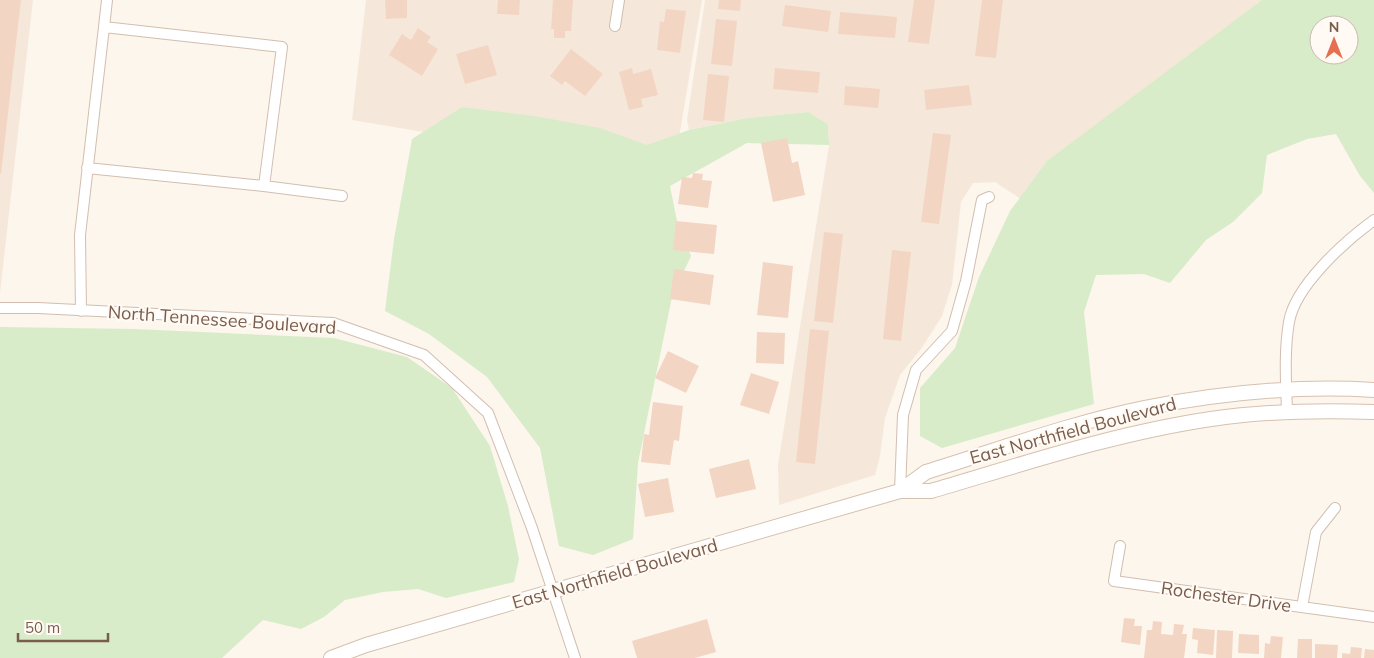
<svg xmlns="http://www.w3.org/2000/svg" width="1374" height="658" viewBox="0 0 1374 658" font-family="Mulish,sans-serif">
	<rect width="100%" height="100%" fill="#fdf6ec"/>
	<path fill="#f5e8da" d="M0 0H33L0 293Z
		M366 0H702L673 174 352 120Z
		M705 0H1281L1021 199 995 182 973 183 961 202 952 285 942 316 921 349 900 375 885 418 880 456 875 475 779 505 778 465 829 145 828 124 808 112 747 118 689 130 687 120Z"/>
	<path fill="#d8ecc9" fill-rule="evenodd" d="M1262 0H1374V193L1360 176 1336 134 1307 139 1267 155 1262 193 1233 222 1206 240 1170 283 1144 274 1096 275 1084 312 1094 404 942 448 920 436V388L955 348 979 277 1010 211 1047 161ZM1319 25H1349V55H1319Z
		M462 107 534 116 600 128 647 145 689 130 747 118 808 112 828 124 829 145 747 143 670 186 677 221 691 256 672 297 650 404 638 463 633 539 593 555 559 546 540 448 487 377 429 334 385 311 394 239 412 139Z
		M0 327 135 329 334 338 407 357 452 388 490 446 508 506 519 559 514 582 446 598 418 589 383 592 345 600 324 617 301 629 263 620 222 658H0Z"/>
	<path fill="#f3d5c3" d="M0 0H21L1 174 0 173Z
		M385 0H407V18L386 19Z
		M498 0H520L519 15 497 14Z
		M553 0H573L571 31H565V38H554V29H551Z
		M719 0H741L740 11 718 9Z
		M914 0H935L929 44 908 42Z
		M982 0H1003L996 58 975 56Z
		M785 5 831 11 828 32 782 26Z
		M666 9 686 11 680 53 657 50 660 21 664 22Z
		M840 12 897 17 895 38 838 34Z
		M716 19 737 21 732 66 711 64Z
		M418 28 431 37 427 42 438 49 422 76 389 55 402 34 411 40Z
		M488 45 497 75 465 84 456 54Z
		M571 49 603 74 585 96 565 81 562 85 550 76Z
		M632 68 633 74 651 69 658 95 641 99 643 107 629 110 619 72Z
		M775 68 820 72 818 93 773 89Z
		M708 74 729 76 724 122 703 120Z
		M969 85 972 105 926 110 924 90Z
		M845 86 880 89 878 108 844 105Z
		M933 133 951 135 939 224 921 222Z
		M787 138 792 163 798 161 805 195 773 202 761 143Z
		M693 173 703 174 702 180 712 181 708 208 678 204 682 177 692 178Z
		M676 221 717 225 714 254 673 250Z
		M824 232 843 234 833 323 814 321Z
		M892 250 911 252 901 341 883 339Z
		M763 262 793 266 788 318 757 315Z
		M674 269 714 275 710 305 670 299Z
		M810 329 829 331 815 464 796 462Z
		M757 332 785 333 784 364 756 363Z
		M668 351 699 366 686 393 655 378Z
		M751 373 779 382 769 414 740 405Z
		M653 402 683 406 679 441 674 440 670 465 641 462 644 434 649 435Z
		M749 459 756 489 716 498 709 469Z
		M668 478 674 512 645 517 638 484Z
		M1124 618 1135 619 1134 626H1142L1140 645 1121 642Z
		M707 619 716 652 695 658H637L632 641Z
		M1153 621 1162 622 1161 634 1173 635 1174 624 1184 625 1182 634H1187L1184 658H1144L1147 630H1152Z
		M1193 628 1215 630 1213 655 1197 653 1198 640 1192 639Z
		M1217 630 1233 631 1232 658H1216Z
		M1239 634 1259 635V654L1238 653Z
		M1271 636 1283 637 1281 658H1264L1265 643 1270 644Z
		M1298 639H1312V658H1297Z
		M1315 644 1338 645 1337 658H1315Z
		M1351 647 1362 648 1361 658H1342V653L1350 654Z
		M1365 649 1374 650V658H1364Z"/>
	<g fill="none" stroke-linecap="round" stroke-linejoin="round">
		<defs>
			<path id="street" d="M615 26 619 0
				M104 27 107 0
				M264 186 342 196
				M0 308H38L333 323 424 355 488 413 532 528 575 658
				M81 311 80 235 104 27 282 47 264 186 87 168
				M1287 411C1286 382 1284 351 1289 322 1295 286 1345 241 1374 220
				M900 491 903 415 916 370 952 331 966 281 982 200 989 197
				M1120 546 1114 581 1374 617
				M1302 607 1316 532 1335 508"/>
			<path id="secondary" d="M900 491 926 472C998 450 1071 423 1144 408 1220 393 1297 385 1374 390
				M331 658 366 645 900 491H931C1023 464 1116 433 1211 419 1265 411 1320 410 1374 412"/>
		</defs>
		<use href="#street" stroke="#d1beb0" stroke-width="12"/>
		<use href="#secondary" stroke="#d6c0b0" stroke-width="16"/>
		<use href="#street" stroke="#fff" stroke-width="10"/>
		<use href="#secondary" stroke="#fff" stroke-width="14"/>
	</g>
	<g text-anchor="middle" stroke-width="4.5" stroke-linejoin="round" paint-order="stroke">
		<g font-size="18" fill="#7a5c4d" stroke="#fffaf3">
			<text transform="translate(222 320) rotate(4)" y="6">North Tennessee Boulevard</text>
			<text transform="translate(1073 431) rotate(-15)" y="6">East Northfield Boulevard</text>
			<text transform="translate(615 574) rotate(-16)" y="6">East Northfield Boulevard</text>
			<text transform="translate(1226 597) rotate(8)" y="6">Rochester Drive</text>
		</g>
	</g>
	<g transform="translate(1334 40)"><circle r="24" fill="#fffaf3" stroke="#cabbb1"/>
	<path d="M0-4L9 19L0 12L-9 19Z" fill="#e76f51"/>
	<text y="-8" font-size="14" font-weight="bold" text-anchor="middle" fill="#7a5c4d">N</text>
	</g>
	<path d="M18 633v8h90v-8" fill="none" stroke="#7a5c4d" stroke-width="2.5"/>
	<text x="25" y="633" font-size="15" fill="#7a5c4d" stroke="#fffaf3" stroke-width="4" paint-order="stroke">50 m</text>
</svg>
